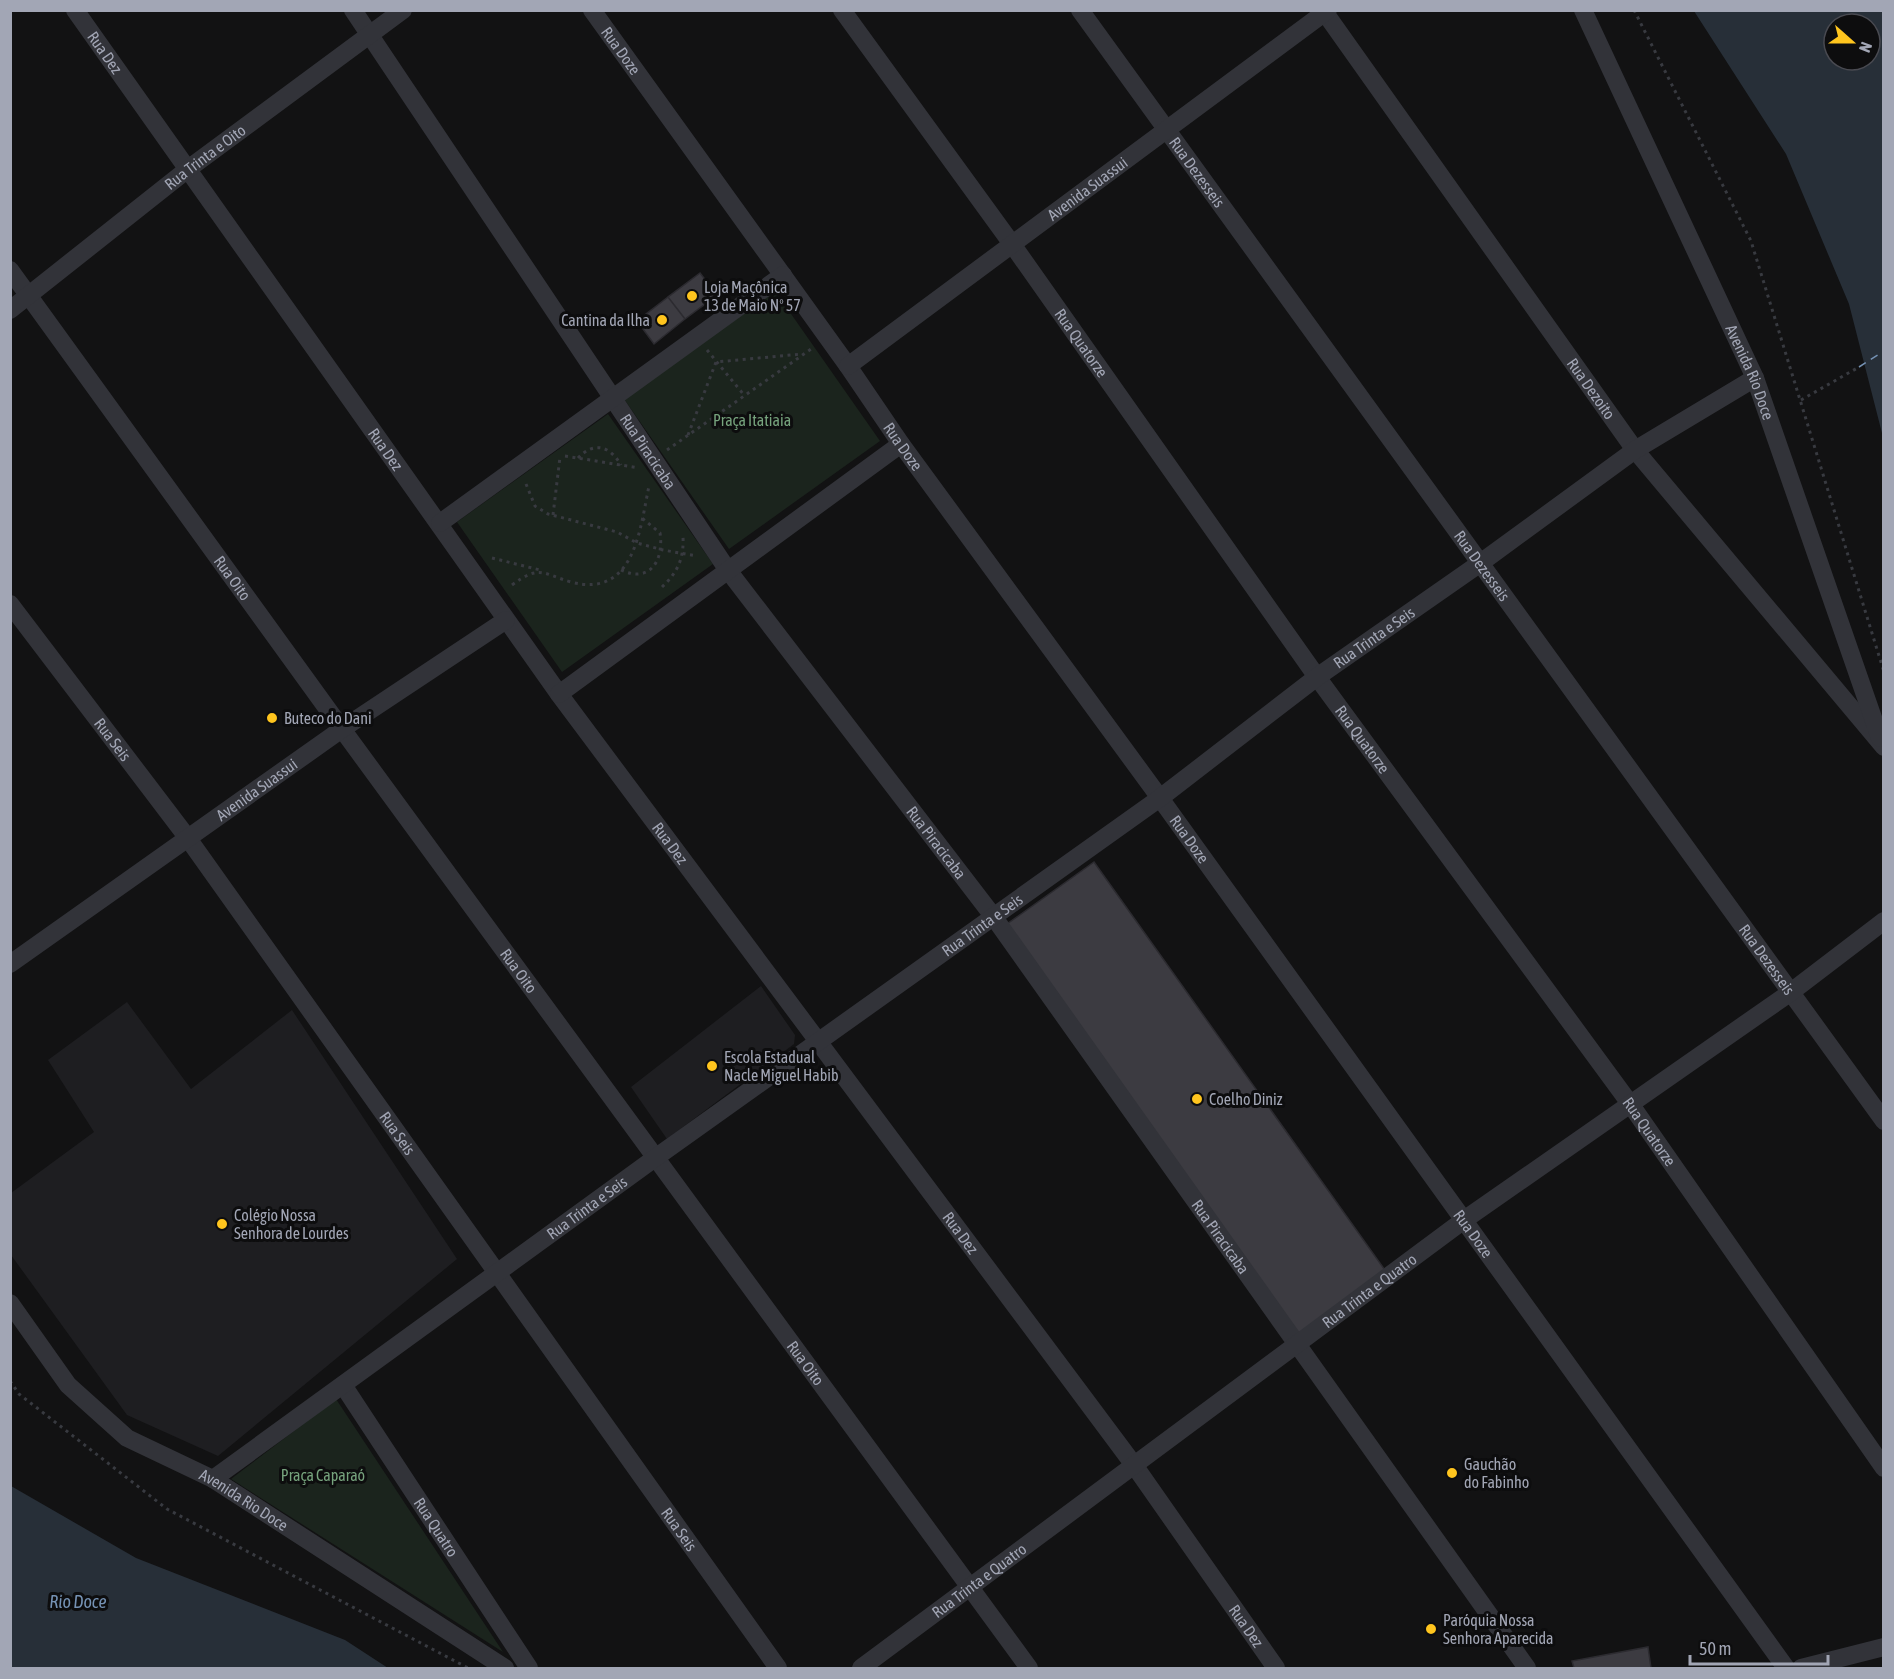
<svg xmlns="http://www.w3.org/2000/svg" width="1894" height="1679" viewBox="0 0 1894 1679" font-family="'Asap Condensed',sans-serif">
	<rect width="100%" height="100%" fill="#121213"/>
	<path fill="#1e1e21" d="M761 986 795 1035 794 1044 667 1139 631 1087Z
		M127 1002 191 1089 292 1010 457 1259 218 1456 127 1415 11 1255V1193L94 1132 48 1060Z"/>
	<path fill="#1b241d" d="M775 291 880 441 729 549 624 399Z
		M608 414 713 564 562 672 457 522Z
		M336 1399 503 1652 231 1479Z"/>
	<path fill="#272f38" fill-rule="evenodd" d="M1694 11H1883V437L1849 304 1786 154ZM1834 24H1870V60H1834Z
		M11 1486 136 1558 345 1640 388 1668H11Z"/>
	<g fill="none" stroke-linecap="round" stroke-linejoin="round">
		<path stroke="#7592b4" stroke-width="1.5" stroke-dasharray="8 6" stroke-linecap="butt" d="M1859 367 1884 351"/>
	</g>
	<path fill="#3c3b41" stroke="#2c2b30" stroke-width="1.5" d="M700 273 717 295 685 319 668 297Z
		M668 297 685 319 654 344 637 321Z
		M1094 862 1387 1273 1300 1336 1007 924Z
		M1648 1647 1651 1668H1574L1572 1661Z"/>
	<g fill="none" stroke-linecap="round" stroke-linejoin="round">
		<path stroke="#383a40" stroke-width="3" stroke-dasharray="3 4.5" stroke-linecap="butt" d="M1634 10 1751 241 1884 672
			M707 350 744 395
			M1801 400 1859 367
			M688 435 716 362 802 354
			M667 450 814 347
			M565 456 639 468
			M578 458C594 441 610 446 621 465
			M526 484 535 506 548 514 617 532 637 543 663 550 697 556
			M553 515 560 457
			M492 558 540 570
			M621 570C651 584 664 559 660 533L642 518
			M512 585C540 564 543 574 571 582 635 599 640 528 649 486
			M662 587C678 572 684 558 683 537
			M10 1381 19 1394 167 1509 468 1668"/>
		<g stroke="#323339" stroke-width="18">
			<path id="s1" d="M75 10 559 694 1134 1465 1276 1668"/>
			<path id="s2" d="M353 10 727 569 993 916 1527 1668"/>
			<path id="s3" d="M592 10 848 366 901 444 1160 798 1786 1668"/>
			<path id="s4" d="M842 10 1012 244 1317 677 1631 1105 1884 1468"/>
			<path id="s5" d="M1080 10 1884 1121"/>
			<path id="s6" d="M1323 10 1635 450 1884 747"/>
			<path id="s7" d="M1583 10 1755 378 1880 738"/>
			<path id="s8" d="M10 270 342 729 1029 1668"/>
			<path id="s9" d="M10 310 188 169 403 10"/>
			<path id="s10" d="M848 366 1328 10"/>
			<path d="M440 523 783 275"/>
			<path id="s11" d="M10 604 187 837 778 1668"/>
			<path d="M559 694 901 444"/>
			<path id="s12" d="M10 964 342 729 506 620"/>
			<path id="s13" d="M10 1303 68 1385 127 1438 213 1479 505 1668"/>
			<path id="s14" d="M343 1385 529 1668"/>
			<path id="s15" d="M213 1479 655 1158 1160 798 1317 677 1479 564 1635 450 1755 378"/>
			<path id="s16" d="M861 1668 1464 1220 1791 992 1884 921"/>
			<path d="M1801 1668 1884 1647"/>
		</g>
	</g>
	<g fill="#ffc51e" stroke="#0d0d0e" stroke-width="2">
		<circle cx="692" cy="296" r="6"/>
		<circle cx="662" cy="320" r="6"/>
		<circle cx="272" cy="718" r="6"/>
		<circle cx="712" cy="1066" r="6"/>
		<circle cx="1197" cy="1099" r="6"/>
		<circle cx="222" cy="1224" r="6"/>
		<circle cx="1452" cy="1473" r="6"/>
		<circle cx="1431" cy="1629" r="6"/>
	</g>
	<g text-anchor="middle" stroke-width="6" stroke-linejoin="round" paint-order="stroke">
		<g font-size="16" fill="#a2a6b5" stroke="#0d0d0e">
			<text dy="6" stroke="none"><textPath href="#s3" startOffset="50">Rua Doze</textPath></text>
			<text dy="6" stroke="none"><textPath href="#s1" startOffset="52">Rua Dez</textPath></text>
			<text dy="6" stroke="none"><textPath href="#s9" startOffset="248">Rua Trinta e Oito</textPath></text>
			<text dy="6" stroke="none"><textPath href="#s5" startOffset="200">Rua Dezesseis</textPath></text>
			<text dy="6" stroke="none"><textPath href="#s10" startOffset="298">Avenida Suassui</textPath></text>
			<text dy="6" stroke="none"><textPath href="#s4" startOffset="410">Rua Quatorze</textPath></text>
			<text dy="6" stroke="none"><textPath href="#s7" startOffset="399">Avenida Rio Doce</textPath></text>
			<text dy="6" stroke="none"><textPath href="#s6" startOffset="464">Rua Dezoito</textPath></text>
			<text dy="6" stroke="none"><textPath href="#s3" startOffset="536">Rua Doze</textPath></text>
			<text dy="6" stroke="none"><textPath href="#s1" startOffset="538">Rua Dez</textPath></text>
			<text dy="6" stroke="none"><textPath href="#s2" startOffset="531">Rua Piracicaba</textPath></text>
			<text dy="6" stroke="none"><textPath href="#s5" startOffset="686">Rua Dezesseis</textPath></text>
			<text dy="6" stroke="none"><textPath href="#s8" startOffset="380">Rua Oito</textPath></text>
			<text dy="6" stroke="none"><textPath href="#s15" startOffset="1434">Rua Trinta e Seis</textPath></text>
			<text dy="6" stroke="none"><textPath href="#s11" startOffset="170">Rua Seis</textPath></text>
			<text dy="6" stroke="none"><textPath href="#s4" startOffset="896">Rua Quatorze</textPath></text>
			<text dy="6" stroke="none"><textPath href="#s12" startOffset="302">Avenida Suassui</textPath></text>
			<text dy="6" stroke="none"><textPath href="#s3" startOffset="1022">Rua Doze</textPath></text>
			<text dy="6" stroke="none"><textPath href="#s2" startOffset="1017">Rua Piracicaba</textPath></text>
			<text dy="6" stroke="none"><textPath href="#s1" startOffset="1024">Rua Dez</textPath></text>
			<text dy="6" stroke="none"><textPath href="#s15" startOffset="948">Rua Trinta e Seis</textPath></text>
			<text dy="6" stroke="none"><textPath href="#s5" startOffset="1172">Rua Dezesseis</textPath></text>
			<text dy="6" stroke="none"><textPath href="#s8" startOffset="866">Rua Oito</textPath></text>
			<text dy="6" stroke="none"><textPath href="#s4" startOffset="1382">Rua Quatorze</textPath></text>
			<text dy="6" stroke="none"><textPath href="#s11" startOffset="656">Rua Seis</textPath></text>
			<text dy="6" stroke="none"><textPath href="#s15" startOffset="462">Rua Trinta e Seis</textPath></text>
			<text dy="6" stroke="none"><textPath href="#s1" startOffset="1510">Rua Dez</textPath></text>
			<text dy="6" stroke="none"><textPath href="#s3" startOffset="1508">Rua Doze</textPath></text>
			<text dy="6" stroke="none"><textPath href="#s2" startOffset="1503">Rua Piracicaba</textPath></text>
			<text dy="6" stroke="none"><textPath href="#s16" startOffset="633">Rua Trinta e Quatro</textPath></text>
			<text dy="6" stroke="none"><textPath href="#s8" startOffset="1352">Rua Oito</textPath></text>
			<text dy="6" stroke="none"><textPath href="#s13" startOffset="312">Avenida Rio Doce</textPath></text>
			<text dy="6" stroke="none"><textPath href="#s14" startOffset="170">Rua Quatro</textPath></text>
			<text dy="6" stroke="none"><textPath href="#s11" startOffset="1142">Rua Seis</textPath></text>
			<text dy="6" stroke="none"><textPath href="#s16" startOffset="147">Rua Trinta e Quatro</textPath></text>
			<text dy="6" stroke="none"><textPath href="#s1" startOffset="1996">Rua Dez</textPath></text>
		</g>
		<g font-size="16" fill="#a2a6b5" stroke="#0d0d0e" text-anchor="start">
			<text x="704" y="293">Loja Maçônica<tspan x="704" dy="18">13 de Maio Nº 57</tspan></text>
			<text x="650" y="326" text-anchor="end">Cantina da Ilha</text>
			<text x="284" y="724">Buteco do Dani</text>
			<text x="724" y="1063">Escola Estadual<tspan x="724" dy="18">Nacle Miguel Habib</tspan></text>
			<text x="1209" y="1105">Coelho Diniz</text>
			<text x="234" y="1221">Colégio Nossa<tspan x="234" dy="18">Senhora de Lourdes</tspan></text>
			<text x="1464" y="1470">Gauchão<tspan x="1464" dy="18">do Fabinho</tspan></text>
			<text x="1443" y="1626">Paróquia Nossa<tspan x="1443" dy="18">Senhora Aparecida</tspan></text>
		</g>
		<g font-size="16" fill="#76a37d" stroke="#0d0d0e">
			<text x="752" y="426">Praça Itatiaia</text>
			<text x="323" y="1481">Praça Caparaó</text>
		</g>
		<g font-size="18" font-style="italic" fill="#7592b4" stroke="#0d0d0e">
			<text x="78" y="1608">Rio Doce</text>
		</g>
	</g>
	<rect width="1894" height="1679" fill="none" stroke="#a2a6b5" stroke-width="24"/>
	<g transform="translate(1852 42) rotate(111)"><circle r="28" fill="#0d0d0e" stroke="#494a51" stroke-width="1.5"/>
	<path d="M0-4.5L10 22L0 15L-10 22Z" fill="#ffc51e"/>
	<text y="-9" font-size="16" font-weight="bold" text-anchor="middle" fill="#a2a6b5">N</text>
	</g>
	<path d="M1690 1655v9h138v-9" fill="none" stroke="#a2a6b5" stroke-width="3"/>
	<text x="1699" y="1655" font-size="18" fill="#a2a6b5" stroke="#0d0d0e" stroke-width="4.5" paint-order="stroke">50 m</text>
</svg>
